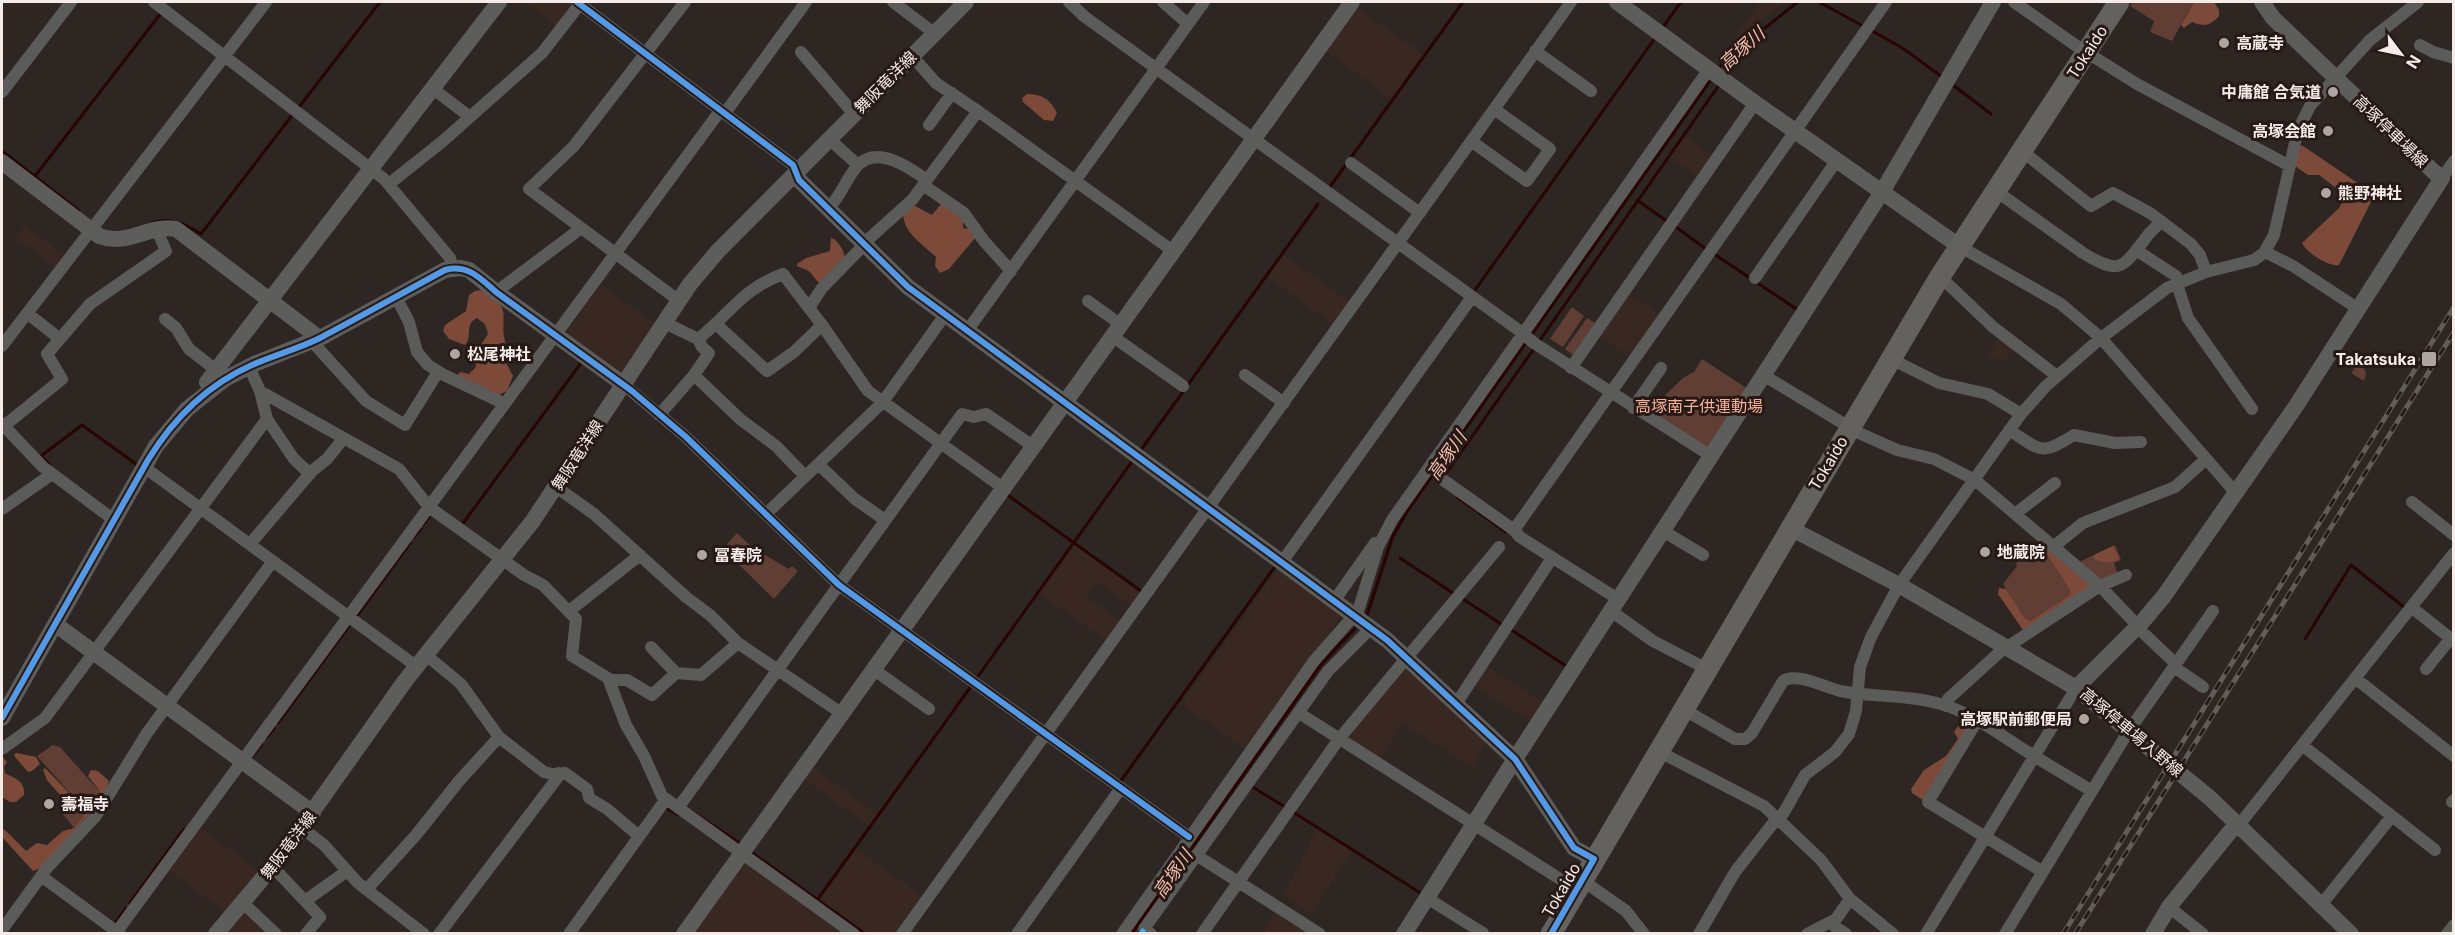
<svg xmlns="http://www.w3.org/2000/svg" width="2455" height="935" viewBox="0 0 2455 935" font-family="Inter,'Noto Sans JP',sans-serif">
	<rect width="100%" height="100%" fill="#2d2623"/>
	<path fill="#392721" d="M525 2H568L575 7 559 28Z
		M1760 2H1786L1729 46Z
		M1355 6 1424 55 1392 99 1324 50Z
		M1685 136 1714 156 1699 178 1670 157Z
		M25 225 65 256 56 267 15 238Z
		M1283 254 1350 302 1334 325 1267 277Z
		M601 285 655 324 624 372 616 373 566 333Z
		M1627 292 1660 315 1630 358 1598 335Z
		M2000 338 2014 348 2006 360 1987 358Z
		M1074 544 1141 592 1131 606 1098 582 1087 597 1120 621 1106 641 1039 593Z
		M1279 567 1343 614 1246 750 1181 704Z
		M1485 665 1545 703 1532 723 1472 685Z
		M1409 668 1487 742 1472 767 1403 724 1380 760 1349 740 1348 734 1403 669Z
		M810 766 878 814 869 826 802 778Z
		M201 828 261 872 226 913 169 871Z
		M1317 829 1352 851 1312 914 1283 895Z
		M856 848 923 897 897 934 868 933 819 899Z
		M741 862H747L847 934H690Z
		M246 909 267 933 224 934Z
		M1275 909 1308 930 1306 933 1263 934Z"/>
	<path fill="#613e34" d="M2133 2H2191L2193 3 2172 41 2150 32 2154 21 2130 6Z
		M1572 307 1584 316 1563 347 1550 339Z
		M1587 318 1595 323 1573 355 1565 349Z
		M1702 359 1748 389 1711 446 1706 447 1648 412 1683 378 1694 372Z
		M2362 364 2366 373 2364 381 2351 373 2357 365Z
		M737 533 753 548 789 569 792 566 798 571 774 599 723 549Z
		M2115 545 2121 560 2114 563 2118 575 2102 582 2077 563Z
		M2041 546 2071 592 2069 596 2030 621 2025 618 2003 584 2017 566 2015 558 2022 549 2032 557Z
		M53 745 60 747 100 792 88 812 74 828 62 813 76 800 37 756Z"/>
	<path fill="#7d4939" d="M2191 2H2214L2219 10V16C2210 26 2204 27 2192 22L2184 28 2181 25 2193 4Z
		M1027 94C1042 94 1050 99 1057 113L1053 121 1044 120 1023 102 1022 98Z
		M2299 146H2303L2371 192 2372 200 2339 265C2328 267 2306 252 2302 243L2339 208 2346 196 2319 175H2308L2295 166Z
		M942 203 963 219V228L970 229 975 238 949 269 940 273 935 266 936 257C923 244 904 234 903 214L913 205 932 215Z
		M831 238C837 239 845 251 845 259L822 282H818L809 271 797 266V264L806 258 830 251Z
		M482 290C488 295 497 300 501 306 507 314 500 330 506 344L502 355 513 376 507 391 499 395 457 377 460 372 469 374 476 367 474 355 488 334 485 324 477 318C464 324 473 337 465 345L449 339 443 331 445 325 466 311 469 295 475 291Z
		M2038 541 2090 582 2091 587 2023 630 1998 594 1999 588 2006 589 2025 618 2030 621 2069 596 2071 592Z
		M2113 546 2119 557 2118 560C2111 563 2099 563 2093 558L2096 554Z
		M1964 718 1972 722 1923 800 1912 793 1911 789 1924 770 1946 756 1958 739 1954 732Z
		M17 753 36 757 40 764 32 771 28 772 15 757 14 754Z
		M2 756 7 762 4 767 5 773C15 779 25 780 24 795L16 802H10L2 797Z
		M45 768 73 797 71 803H67L47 780 43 770Z
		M91 770 98 771 109 781 101 801 41 868 33 871 2 837V829L5 830 26 851 37 843 47 845 63 831 74 828 100 795 99 790 88 776Z"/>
	<path fill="#280503" d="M1795 2H1800L1726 61 1408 513 1394 538 1368 617 1322 666 1134 933 1128 934 1318 664 1365 616 1391 536 1405 512 1723 60Z"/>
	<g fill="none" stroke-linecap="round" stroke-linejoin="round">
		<path stroke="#280503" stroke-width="3" d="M1819 2 1863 26
			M1663 27 1681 2
			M1874 32 1904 49 1942 77
			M1953 85 1991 114
			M299 107 380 2
			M2 151 78 210
			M35 176 161 13
			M1329 188 1463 2
			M1637 200 1668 222
			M154 222C173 217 185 224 201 234L293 114
			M1676 227 1706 249
			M1714 254 1798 310
			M1475 290 1655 38
			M1540 340 1719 85
			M1141 450 1318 204
			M50 465 41 456 82 425 136 464
			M1445 475 1533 350
			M1006 494 1141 591
			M1457 497 1475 510
			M1478 512 1506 532
			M423 525 431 514
			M461 526 581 363
			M414 537 421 529
			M1400 558 1453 593
			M1463 599 1504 626
			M356 617 410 543
			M1510 629 1566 666
			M2305 639 2351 565 2405 608
			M976 679 1133 460
			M278 723 351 623
			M267 737 274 728
			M252 757 262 744
			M1120 782 1276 565
			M1251 786 1285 807
			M685 807 741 844
			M668 809 679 815
			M1293 812 1422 894
			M751 852 865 934
			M818 899 972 685
			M130 903 184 829
			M114 925 126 908"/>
		<path stroke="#5b5c5a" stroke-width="12" d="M154 2 384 179 450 258 453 268
			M577 2 793 165 796 173
			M893 2 934 33
			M1069 2 1085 17 1517 329 1534 343 1711 456
			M1163 2 1188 24
			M2014 2 2078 47 2137 84 2288 165
			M2420 45 2433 52 2454 58
			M1535 51 1591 91
			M801 52 854 114
			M912 56 936 83 978 111 1173 251
			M432 88 470 117
			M2 92 71 2
			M725 113 806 2
			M929 125 952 93
			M829 139 858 165
			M1471 141 1527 181 1550 149 1494 109
			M2022 151 2091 206 2113 193 2150 213 2191 244 2200 255 2206 272
			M1351 163 1420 213
			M2442 178 2454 161
			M389 184 443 141 542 53 580 4
			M923 185 964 213 984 241 1011 271
			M1996 191 2083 253C2119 275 2122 269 2145 239 2149 232 2156 228 2161 221
			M828 209C841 196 847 177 858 165 878 145 910 168 927 180
			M863 244 912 200 978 111
			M1959 246 2061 304 2101 338 2235 492
			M2136 250 2176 276 2179 283
			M2265 252 2293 266 2357 308
			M1755 278 1837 160
			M1939 278 1948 284 1993 327 2057 376
			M2177 284 2188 318 2252 409
			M496 292 576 232 580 227
			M396 297 409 322 417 352 428 365 444 375 505 404
			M678 300 529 189 574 146 685 2
			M1088 301 1120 324
			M809 308 822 288 864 245
			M27 313 60 339
			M165 319 176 328 189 349 216 370
			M663 322 698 339C730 314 742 289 783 274L822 325 868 391 1003 488
			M717 325 767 371 794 352 822 325
			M967 331 1204 2
			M1112 336 1183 386
			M314 341 317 347 366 401 405 425 438 372
			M2 346 266 2
			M1891 359 1939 383 1988 394 2021 414
			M249 367 260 391 267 419 294 459 310 474
			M1571 368 1755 103
			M694 375 740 419 776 446 805 476
			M1245 375 1284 403
			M1763 375 1859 433 1897 450 1934 459 1975 480 2100 586 2138 626
			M623 384 686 437 839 585 1189 837
			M261 395 265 394 399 469 429 507 524 575 543 585 576 619 572 656 608 678 626 725 644 756 662 796 854 934
			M1633 408 1661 368
			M659 415 694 375 709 353 702 347 698 339
			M2 424 43 467 114 520
			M4 426 62 379 47 354 90 304 166 251 157 230
			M2009 430C2042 451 2040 456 2074 435L2115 443 2141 442
			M818 464 855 499 885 520
			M144 467 416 666
			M1439 477 1514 530 1886 2
			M556 487 594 514 686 597 710 615 738 643 841 713
			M2412 502 2454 535
			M2 509 52 474
			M766 514 882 403 945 315
			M2015 514 2055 483
			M1514 530 1520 537 1618 599
			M1663 531 1703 555
			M250 544 312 471 327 459 343 439
			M2053 547 2083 523 2175 487 2205 460
			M1282 562 1472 297
			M1334 601 1375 543
			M2411 607 2454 641
			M569 611 640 555
			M1611 611 1653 641 1707 669
			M2137 627 2176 664
			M651 647 676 673
			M426 655 461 684 499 737 544 772 552 774 565 773 587 789 589 798 607 809 639 836
			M2174 667 2203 687
			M873 669 929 709
			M2426 669 2451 638
			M2355 678 2454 756
			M609 680H627L652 695 676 673 701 675 738 643
			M1456 704 1552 558
			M1946 706 1948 699 2001 651 2100 586 2126 575
			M1683 709 1735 739H1745L1752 733 1783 681C1795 672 1825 687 1840 691 1876 698 1915 694 1950 707 1980 718 2007 740 2034 756
			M1299 713 1563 881
			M1977 721 1928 802 2043 872
			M2302 745 2435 850
			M2 749 45 718 267 419
			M1658 751 1764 806 1821 860 1850 899 1893 934
			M2034 756 2092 791
			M2452 802 2454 800
			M678 808 962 414 974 417 986 414 1033 446
			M2239 825 2454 553
			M302 828 324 845 358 883 424 934
			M1196 855 1320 934
			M273 867 320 917 306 934
			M41 876 120 934
			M1582 880 1626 911 1644 934
			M367 889 416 835 459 781 499 737
			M1427 898 1483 933
			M305 901 347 871
			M243 903 276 934
			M2321 905 2392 816
			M2169 907 2203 934
			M1831 922 1834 926 1846 934
			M2 930 47 868 95 817 147 733 273 561
			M115 934 720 111
			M439 934 558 777V773
			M569 934 666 799
			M902 934 1571 2
			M1017 934 1121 788
			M1122 934 1314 661 1358 611 1378 547 1392 520 1709 69
			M1151 934 1144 929 1328 671 1371 628
			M1202 934 1339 739 1499 547
			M1699 934 1735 872 1774 822 1783 814 1805 775 1835 752 1849 734 1856 711 1860 667 1871 637 1899 585 2021 414 2046 386 2101 338 2167 288 2206 272 2254 260 2264 253 2274 235 2298 130 2310 106 2370 40 2418 2
			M1807 934 1836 919 1850 899
			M1926 934 2076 688
			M2005 934 2128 732 2213 611
			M2447 934 2454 925"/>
		<path stroke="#5d5d5b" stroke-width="16" d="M1617 2 1755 103 1959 246
			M2 162 99 236C129 247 148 224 176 229L314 334 316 340
			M796 173 799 180 908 287 1387 640 1515 759 1574 848 1594 859
			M212 388 207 382 499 2
			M1790 528 1899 585 2076 688 2210 798 2351 934
			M55 624 313 813
			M2076 688 2143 621 2164 596 2296 406 2442 178 2434 172 2273 18 2262 2
			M2 718 156 446 187 409 225 379 254 364 322 337 445 270 461 268 469 270 496 292 623 384
			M216 934 278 860 405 681 532 522 690 284 718 251 966 2
			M684 934 1352 2
			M1404 934 1515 759 1882 192 1993 2
			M2153 934 2169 907 2237 823"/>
		<path stroke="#63625f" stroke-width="21" d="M1551 934 1939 278 2119 2"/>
		<defs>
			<path id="rail" d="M2063 934 2454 307
				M2075 934 2454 332"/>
		</defs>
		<use href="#rail" stroke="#615d5b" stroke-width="5"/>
		<use href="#rail" stroke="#271a16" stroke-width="3" stroke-dasharray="9" stroke-linecap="butt"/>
		<path stroke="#3fa9f5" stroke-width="4.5" stroke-dasharray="9 4.5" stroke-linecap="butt" d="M1141 934 1144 929"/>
		<defs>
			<path id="cycleway" d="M577 2 793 165 799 180 908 287 1387 640 1515 759 1574 848 1594 859 1551 934
				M2 718 148 460C173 419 207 385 252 365 274 355 298 349 320 338 362 316 404 292 445 270 468 264 480 278 496 292L632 391 686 437 839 585 1189 837"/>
		</defs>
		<use href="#cycleway" stroke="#271a16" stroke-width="10"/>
		<use href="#cycleway" stroke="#5399e6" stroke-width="6"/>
	</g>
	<g fill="#afa6a3" stroke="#271a16" stroke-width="2">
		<circle cx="2224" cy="43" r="6"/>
		<circle cx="2333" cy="92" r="6"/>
		<circle cx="2328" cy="131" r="6"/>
		<circle cx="2326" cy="193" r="6"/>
		<circle cx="455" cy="354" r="6"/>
		<rect x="2421" y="351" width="16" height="16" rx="3"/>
		<circle cx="1985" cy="552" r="6"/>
		<circle cx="702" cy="555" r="6"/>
		<circle cx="2084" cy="719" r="6"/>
		<circle cx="49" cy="804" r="6"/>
	</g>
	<g text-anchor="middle" stroke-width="6" stroke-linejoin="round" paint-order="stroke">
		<g font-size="16" font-weight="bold" fill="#f5ebe8" stroke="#271a16" text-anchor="start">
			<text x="2236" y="49">高蔵寺</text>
			<text x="2321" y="98" text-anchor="end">中庸館 合気道</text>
			<text x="2316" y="137" text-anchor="end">高塚会館</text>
			<text x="2338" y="199">熊野神社</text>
			<text x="467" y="360">松尾神社</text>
			<text x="2416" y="365" text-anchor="end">Takatsuka</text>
			<text x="1997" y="558">地蔵院</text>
			<text x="714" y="561">冨春院</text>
			<text x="2072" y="725" text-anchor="end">高塚駅前郵便局</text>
			<text x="61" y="810">壽福寺</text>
		</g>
		<g font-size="16" fill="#f5ebe8" stroke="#271a16">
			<text transform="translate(2087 52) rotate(-57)" y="6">Tokaido</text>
			<text transform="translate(885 82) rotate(-45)" y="6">舞阪竜洋線</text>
			<text transform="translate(2391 131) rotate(44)" y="6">高塚停車場線</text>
			<text transform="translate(577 455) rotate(-57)" y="6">舞阪竜洋線</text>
			<text transform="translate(1828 463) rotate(-59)" y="6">Tokaido</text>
			<text transform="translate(2132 732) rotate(40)" y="6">高塚停車場入野線</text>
			<text transform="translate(288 845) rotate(-53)" y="6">舞阪竜洋線</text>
			<text transform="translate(1561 890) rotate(-60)" y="6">Tokaido</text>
		</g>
		<g font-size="16" fill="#f9b09a" stroke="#271a16">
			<text x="1699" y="412">高塚南子供運動場</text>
		</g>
		<g font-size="18" font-style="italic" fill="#f5beac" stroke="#271a16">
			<text transform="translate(1742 49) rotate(-42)" y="6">高塚川</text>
			<text transform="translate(1447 456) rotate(-55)" y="6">高塚川</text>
			<text transform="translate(1173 874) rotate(-55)" y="6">高塚川</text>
		</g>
	</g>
	<rect width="2455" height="935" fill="none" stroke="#f5ebe8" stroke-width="6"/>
	<g transform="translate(2401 54) rotate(122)" stroke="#271a16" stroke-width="4.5" paint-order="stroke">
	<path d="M0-4.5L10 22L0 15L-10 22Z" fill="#f5ebe8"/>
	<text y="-9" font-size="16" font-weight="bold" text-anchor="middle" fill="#f5ebe8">N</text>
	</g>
</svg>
